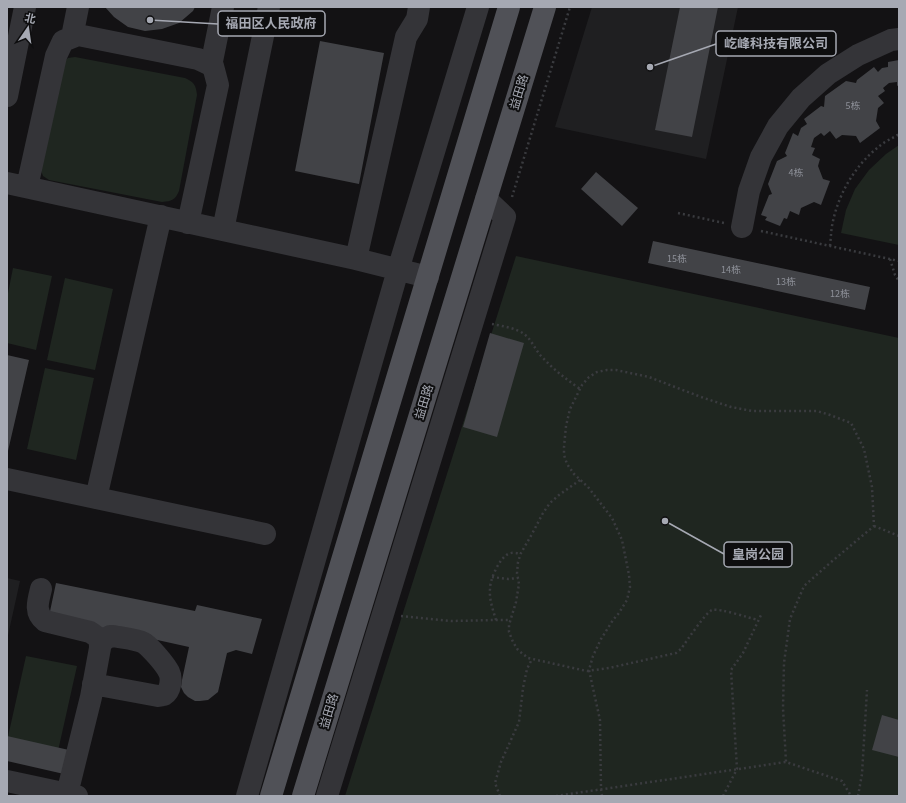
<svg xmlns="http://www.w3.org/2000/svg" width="906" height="803" viewBox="0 0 906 803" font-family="'Source Sans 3','Noto Sans SC',sans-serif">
	<rect width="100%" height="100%" fill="#131214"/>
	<path fill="#1f1f21" d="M592 7H738L706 159 555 127Z
		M7 578 20 581 7 640Z"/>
	<path fill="#1f2620" d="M75 57 185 78C194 82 196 85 197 95L179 191C175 200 172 201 162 202L49 180 43 176 39 165 62 63 68 58Z
		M899 145V245L841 233 846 210 855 189 869 170 886 154Z
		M516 256 899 338V796H345Z
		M13 268 52 276 36 350 7 343V298Z
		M65 278 113 289 95 370 47 360Z
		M45 368 94 378 76 460 27 449Z
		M26 656 77 666 58 751 7 741Z"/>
	<path fill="#424347" d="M105 7H195L193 11 179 23 162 29 145 31 128 27 114 17Z
		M680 7H718L692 137 655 130Z
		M320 41 384 53 359 184 295 171Z
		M899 60V85L897 86V82L889 83 883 88 885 91 878 96 884 103 878 108 876 121 880 128 860 143 856 136 842 135 836 139 830 131 824 136 821 133 814 138 811 147 815 148 812 155 820 159 818 166 823 179 830 181 821 205 814 202 801 208 799 215 790 211 787 219 784 218 780 226 765 220 767 217 761 215 769 195 772 194 768 184 777 161 787 156 785 153 793 133 798 136 801 128 807 124 804 119 821 106 824 107 825 96 846 81 856 83 857 80 874 67 878 72 882 68 888 67V62Z
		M596 172 638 208 622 226 581 189Z
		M653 241 870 287 865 310 648 263Z
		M490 333 524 343 497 437 463 427Z
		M7 355 29 360 8 451H7Z
		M56 583 195 611 197 605 262 619 252 654 236 650 227 653 218 692 208 700 200 701H195L188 697 184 693 181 687 182 680 189 647 49 616Z
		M882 715 899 720V757L872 750Z
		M7 736 69 750 64 774 7 761Z"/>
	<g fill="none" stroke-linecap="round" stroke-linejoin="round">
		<path stroke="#3a3b3f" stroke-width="2.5" stroke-dasharray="2 3" stroke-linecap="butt" d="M512 197 570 7
			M678 213 724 223
			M761 231 899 261
			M830 246C831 237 831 229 833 221 840 189 859 160 885 142 890 139 895 137 899 134
			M890 259 895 275 899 281
			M492 324C502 326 516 328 524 334 532 340 535 350 542 357 554 370 566 379 580 389
			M580 480 559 495 550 503 543 513 532 534 521 553 518 562 517 573 519 584 516 602 509 625V632L513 642 518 650 528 658 582 670 587 671 609 668 676 653 681 649C686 642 706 612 712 610 720 608 749 618 758 620
			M874 526 899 536
			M492 577 508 579 518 578
			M401 616 451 621 496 620H510
			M496 620C493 610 489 599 490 589 490 579 499 559 508 554 512 552 517 553 520 554
			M500 796 495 783 501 762 519 722 523 688 527 669 532 659
			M556 796 786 762 842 781 851 796
			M602 796 601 789 600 720 589 670 593 656 601 639 613 620 619 613 627 600 630 587 629 575 622 540 612 518 588 487 574 474 567 464 564 455V447L566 426 570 409 582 385 589 377 597 372 607 370H616L649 377 701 397 731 407 752 411H817L830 415 851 423 864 449 872 487 874 526 830 563 804 586 790 619 784 663 783 708 786 762
			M723 796 737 769 731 670 743 653 761 615
			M858 796 862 774 867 690"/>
		<path stroke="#343438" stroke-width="22" d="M72 37 78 7
			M211 66 223 7
			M7 96 25 7
			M7 183 356 259 428 277
			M27 187 56 56 63 41 78 35 198 59 213 66 218 85 188 223
			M742 227 749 191 761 157 778 126 801 98 828 74 858 55 891 40 899 39
			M223 230 269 7
			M356 259 406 37 417 19 419 7
			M7 479 265 534
			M96 498 161 216
			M41 589C38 601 34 613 45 621L90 632C98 637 100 639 100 648L91 697 67 794
			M93 684 158 696C159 696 163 695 164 695 171 691 172 678 169 672 165 664 151 648 144 643 136 639 122 638 113 636H110L100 643
			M7 781 77 796
			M247 796 398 270 478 7
			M327 796 505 217 486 199"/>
		<path stroke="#505157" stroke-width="22" d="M271 796 509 7
			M303 796 545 7"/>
	</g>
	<g text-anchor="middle" stroke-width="4" stroke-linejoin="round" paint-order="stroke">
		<g font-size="10" fill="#8d9098">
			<text x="853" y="109">5栋</text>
			<text x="796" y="176">4栋</text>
			<text x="677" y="262">15栋</text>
			<text x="731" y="273">14栋</text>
			<text x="786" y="285">13栋</text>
			<text x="840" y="297">12栋</text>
		</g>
		<g font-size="12" fill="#a6a9b3" stroke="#0e0e0f">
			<text transform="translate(519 92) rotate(-73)" y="4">益田路</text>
			<text transform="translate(424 402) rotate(-73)" y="4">益田路</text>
			<text transform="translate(329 711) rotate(-73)" y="4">益田路</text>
		</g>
	</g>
	<path fill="none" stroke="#a6a9b3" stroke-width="1.5" d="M150 20L218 24M650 67L716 44M665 521L724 554"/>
	<g fill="#a6a9b3" stroke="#0e0e0f" stroke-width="1.5">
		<circle cx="150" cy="20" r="4"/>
		<circle cx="650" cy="67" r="4"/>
		<circle cx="665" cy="521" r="4"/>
	</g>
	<g fill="#0e0e0f" stroke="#a6a9b3" stroke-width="1.5">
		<rect x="218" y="11" width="107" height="25" rx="4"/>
		<rect x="716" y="31" width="120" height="25" rx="4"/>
		<rect x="724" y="542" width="68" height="25" rx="4"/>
	</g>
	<g font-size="13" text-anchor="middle" font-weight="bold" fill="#a6a9b3">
		<text x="271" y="28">福田区人民政府</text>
		<text x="776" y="48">屹峰科技有限公司</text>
		<text x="758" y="559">皇岗公园</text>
	</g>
	<rect width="906" height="803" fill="none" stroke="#a6a9b3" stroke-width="16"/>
	<g transform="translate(28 28) rotate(13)" stroke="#0e0e0f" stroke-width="3" paint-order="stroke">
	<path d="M0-3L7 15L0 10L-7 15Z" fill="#a6a9b3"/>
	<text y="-6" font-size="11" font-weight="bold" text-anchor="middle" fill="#a6a9b3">北</text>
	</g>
</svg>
